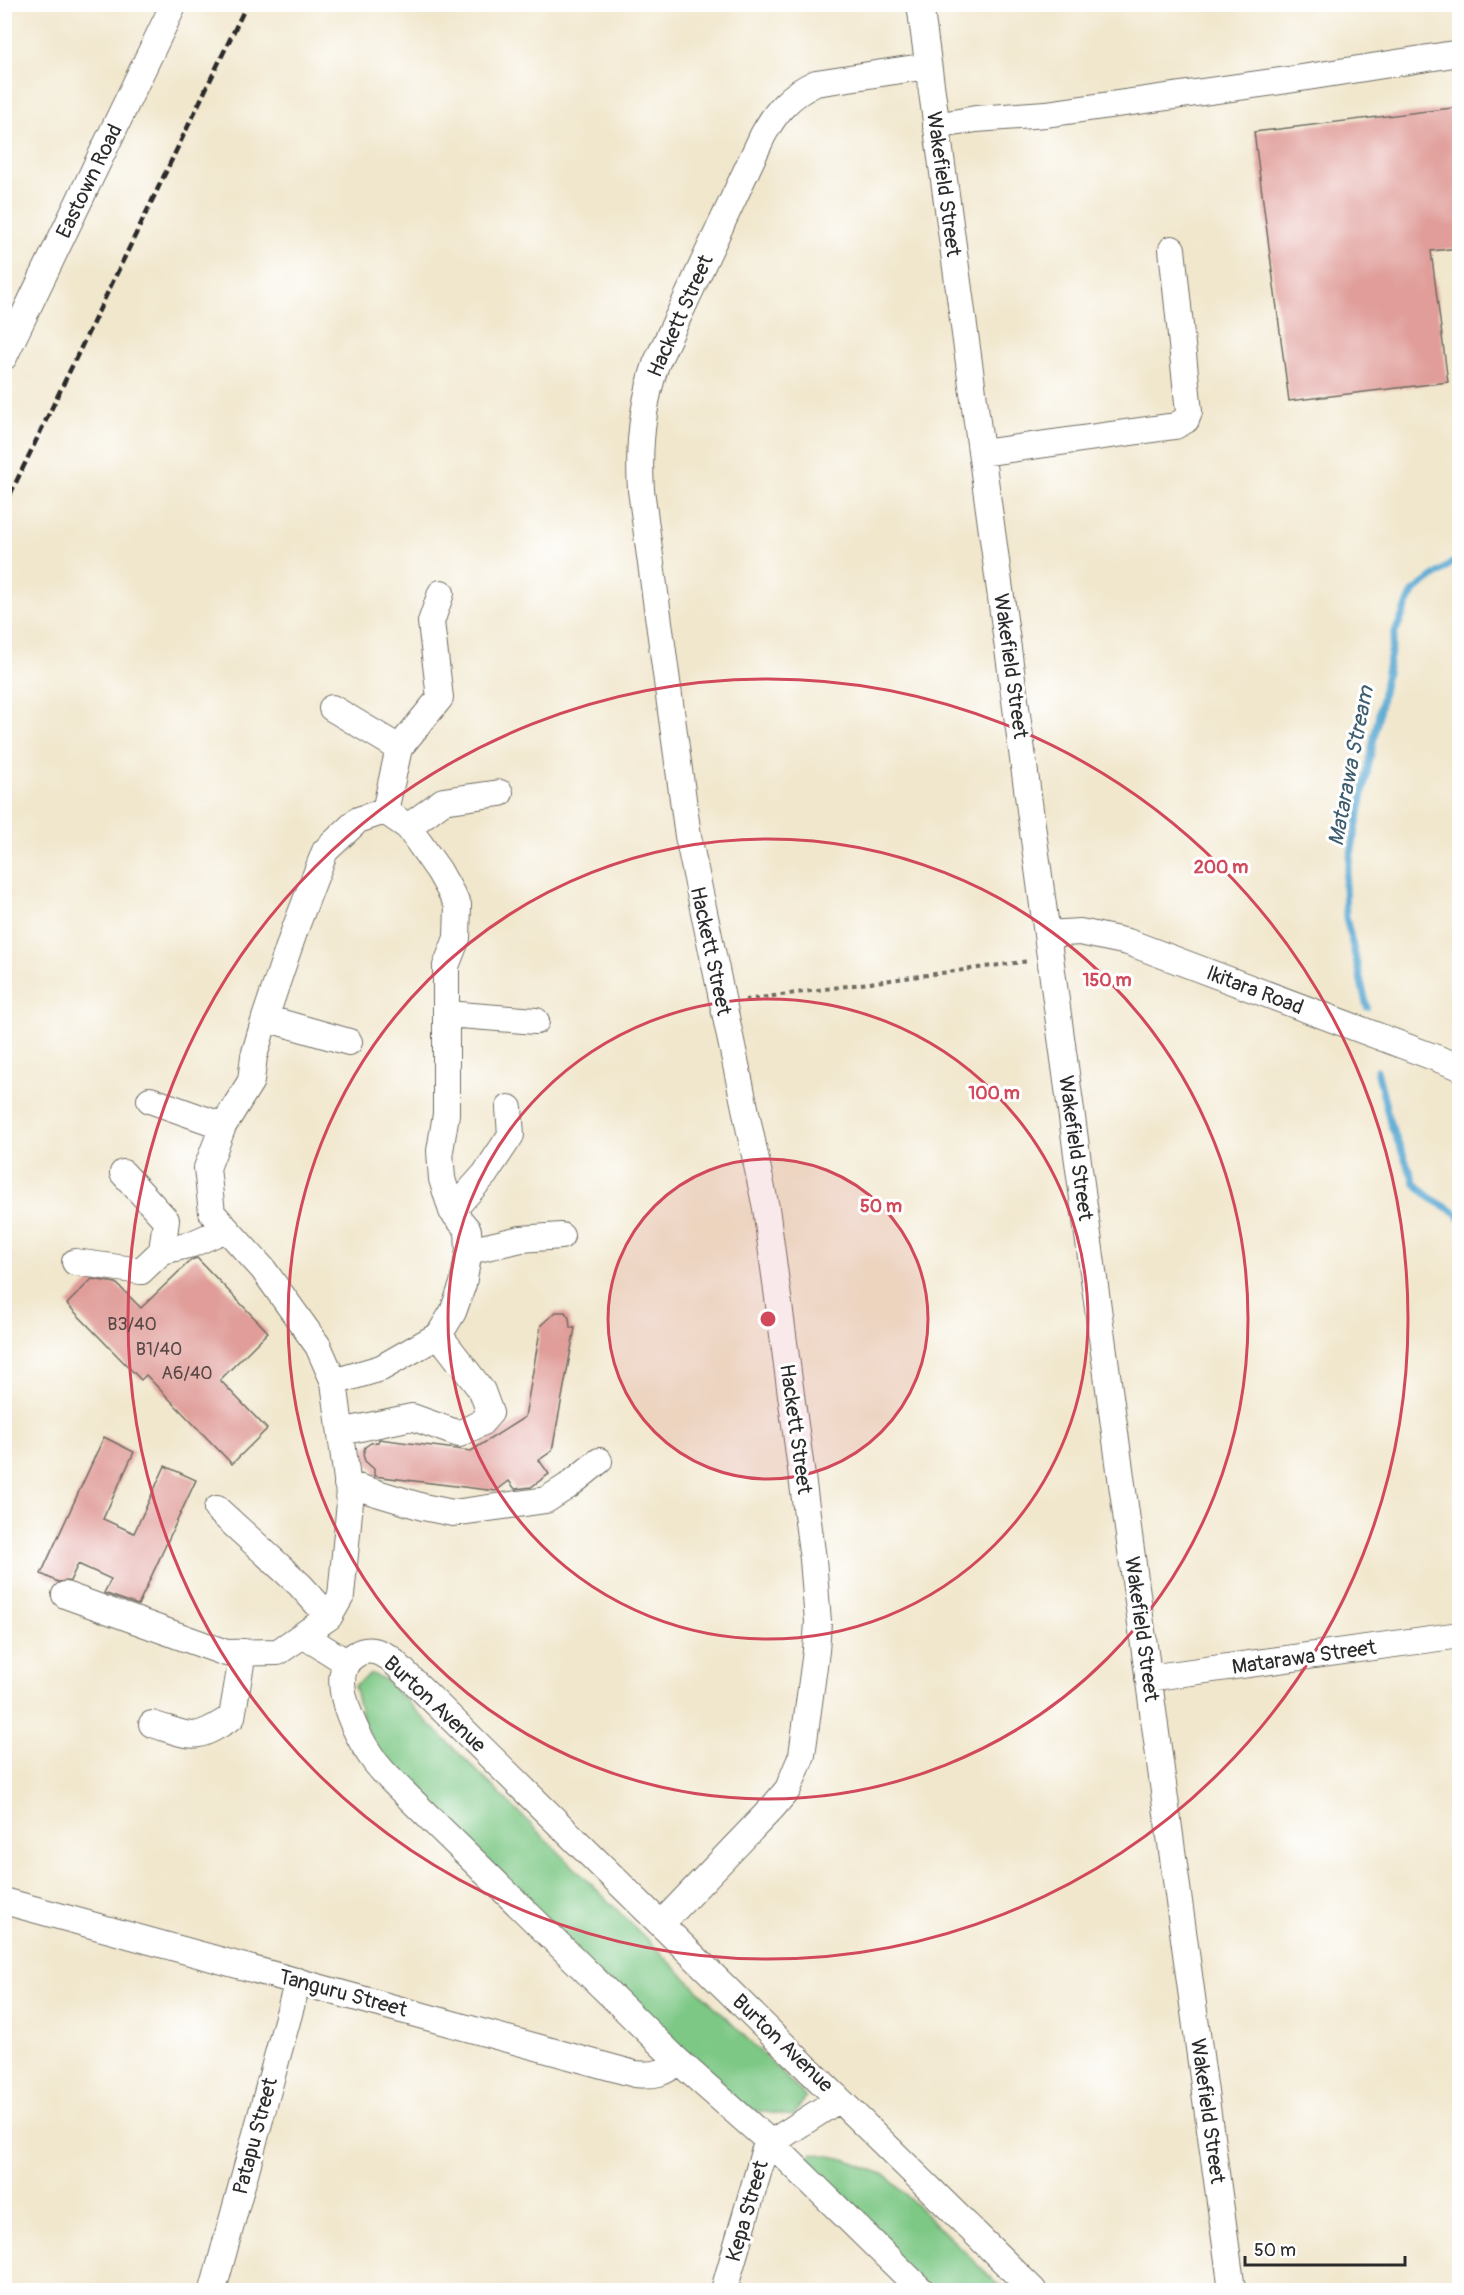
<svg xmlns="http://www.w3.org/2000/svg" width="1464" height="2295" viewBox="0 0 1464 2295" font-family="Pangolin,sans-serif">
	<rect width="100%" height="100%" fill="#fff"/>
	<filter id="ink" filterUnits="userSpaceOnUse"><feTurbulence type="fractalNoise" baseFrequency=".0167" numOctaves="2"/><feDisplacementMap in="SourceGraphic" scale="12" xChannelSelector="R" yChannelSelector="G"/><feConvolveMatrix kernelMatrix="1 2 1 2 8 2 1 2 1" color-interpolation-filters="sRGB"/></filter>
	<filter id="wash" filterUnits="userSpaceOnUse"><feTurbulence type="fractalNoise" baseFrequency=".008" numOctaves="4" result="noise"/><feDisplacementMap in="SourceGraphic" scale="24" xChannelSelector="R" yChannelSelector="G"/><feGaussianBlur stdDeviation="1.35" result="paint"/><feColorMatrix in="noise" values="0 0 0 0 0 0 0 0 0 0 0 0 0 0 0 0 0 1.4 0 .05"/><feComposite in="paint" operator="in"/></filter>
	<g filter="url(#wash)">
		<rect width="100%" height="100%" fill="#f1e7cd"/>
		<path fill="#7dc885" stroke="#547a58" stroke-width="1.5" d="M371 1674 384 1679 806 2097 793 2116 730 2107 395 1787 364 1724 354 1686Z
			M813 2153 845 2159 885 2175 1004 2290H921L801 2160Z"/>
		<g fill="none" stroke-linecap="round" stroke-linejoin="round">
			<path stroke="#58a8d2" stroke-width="7" d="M1367 1007 1346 917 1345 884 1395 632 1413 592 1460 557
				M1377 1070 1390 1123 1415 1183 1429 1197 1456 1213 1460 1218"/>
		</g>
		<g id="blocks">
			<path fill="#e09d99" d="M1460 107V248L1431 251 1448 382 1289 401 1254 132Z
				M197 1258 268 1332 220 1380 267 1429 232 1464 146 1375 141 1380 67 1304 92 1279 116 1283 141 1308 191 1260Z
				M556 1312H565L569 1318 570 1328H575L552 1451 539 1460 549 1474 531 1487 515 1489 509 1481 496 1491 374 1476V1469L365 1461 363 1455 365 1447 371 1443 378 1442 379 1439 471 1451 525 1417 541 1325Z
				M104 1437 134 1452 103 1519 134 1533 165 1466 196 1480 138 1605 104 1593 111 1579 78 1564 70 1581 58 1582 41 1574Z"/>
		</g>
	</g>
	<g filter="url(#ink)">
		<use href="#blocks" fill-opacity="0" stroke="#706d64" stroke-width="1.5"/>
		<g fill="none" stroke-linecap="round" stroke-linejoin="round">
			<defs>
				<path id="minor" d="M920 4 1232 2290
					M936 126 976 119 1046 114 1295 79 1460 53
					M4 357 174 4
					M982 453 1175 426 1186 420 1189 412 1172 249
					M332 708 399 748
					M385 811 399 748 440 698 431 622 441 593
					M408 827 443 801 500 793
					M1047 934 1080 932 1128 942 1460 1067
					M447 1014 536 1021
					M265 1018 349 1042
					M150 1100 223 1126
					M123 1173 166 1220 162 1251
					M452 1211 485 1174 511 1135 509 1108
					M469 1251 521 1239 561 1236
					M75 1262 141 1271 162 1251 192 1244 226 1229
					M341 1432 412 1417 459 1434 481 1423 490 1413 482 1391 439 1335
					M347 1484 423 1507 453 1513 546 1500 568 1486 599 1461
					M217 1509 300 1585 329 1617
					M65 1595 226 1653 278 1652 329 1617 341 1596 350 1502 334 1382 318 1346 263 1269 212 1213 207 1168 223 1126 251 1081 254 1056 265 1018 295 929 325 851 358 820 385 811 408 827 439 871 458 905 457 938 446 966V1114L440 1151 442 1179 452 1211 468 1230 469 1251 463 1284 453 1312 439 1335 381 1368 334 1382
					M303 1635 346 1662
					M1148 1678 1460 1635
					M152 1724C194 1737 193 1742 232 1717L243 1652
					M4 1901 635 2074C654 2076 664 2074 678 2061
					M661 1924 773 1807 788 1789 802 1755 816 1651 818 1622 813 1559 766 1208 688 836 641 490C638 446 642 406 656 364L763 135C776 111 791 94 816 83L928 66
					M213 2290 298 1981
					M724 2290 764 2152 771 2143 830 2105 837 2097
					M921 2290 771 2143 678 2061 395 1784C387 1776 379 1768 373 1759 357 1737 324 1674 355 1655 368 1647 378 1651 390 1658L1033 2290"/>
			</defs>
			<use href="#minor" stroke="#706d64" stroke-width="28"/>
			<path stroke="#706d64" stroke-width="4" stroke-dasharray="4.5 4.5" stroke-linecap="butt" d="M745 1000 1029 961"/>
			<use href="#minor" stroke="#fff" stroke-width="26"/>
			<path stroke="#2b2b2b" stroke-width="4.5" stroke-dasharray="9 4.5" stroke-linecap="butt" d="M4 507 247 4"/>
		</g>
	</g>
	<circle cx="768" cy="1319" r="160" fill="#d1495b" fill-opacity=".12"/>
	<g fill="none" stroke="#d1495b" stroke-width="3">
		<circle cx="768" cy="1319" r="160"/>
		<circle cx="768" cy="1319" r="320"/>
		<circle cx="768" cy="1319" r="480"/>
		<circle cx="768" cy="1319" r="640"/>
	</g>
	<g text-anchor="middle" stroke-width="6" stroke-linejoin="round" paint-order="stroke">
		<g font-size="18" fill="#584846">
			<text x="132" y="1330">B3/40</text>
			<text x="159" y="1355">B1/40</text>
			<text x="187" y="1379">A6/40</text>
		</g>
		<g font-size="21" fill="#2b2b2b" stroke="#fff">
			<text transform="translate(89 181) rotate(-64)" y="7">Eastown Road</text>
			<text transform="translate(944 184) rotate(82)" y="7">Wakefield Street</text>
			<text transform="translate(680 316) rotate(-66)" y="7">Hackett Street</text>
			<text transform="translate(1011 666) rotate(82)" y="7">Wakefield Street</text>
			<text transform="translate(711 951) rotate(78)" y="7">Hackett Street</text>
			<text transform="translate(1255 990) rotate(21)" y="7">Ikitara Road</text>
			<text transform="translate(1076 1148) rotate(82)" y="7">Wakefield Street</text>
			<text transform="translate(796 1429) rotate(82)" y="7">Hackett Street</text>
			<text transform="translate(1142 1629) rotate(82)" y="7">Wakefield Street</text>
			<text transform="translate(1304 1657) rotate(-8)" y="7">Matarawa Street</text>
			<text transform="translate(435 1704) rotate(43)" y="7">Burton Avenue</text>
			<text transform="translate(343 1993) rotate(15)" y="7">Tanguru Street</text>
			<text transform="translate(783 2043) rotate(44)" y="7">Burton Avenue</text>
			<text transform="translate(1208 2111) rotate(82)" y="7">Wakefield Street</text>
			<text transform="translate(255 2136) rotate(-75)" y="7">Patapu Street</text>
			<text transform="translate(747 2211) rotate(-74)" y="7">Kepa Street</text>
		</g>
		<g font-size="22" font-style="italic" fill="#3d5d6e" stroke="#fff">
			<text transform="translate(1350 766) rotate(-79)" y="8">Matarawa Stream</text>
		</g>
	</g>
	<circle cx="768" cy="1319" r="9" fill="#d1495b" stroke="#fff" stroke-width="3"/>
	<g font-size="18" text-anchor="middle" font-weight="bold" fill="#d1495b" stroke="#fff" stroke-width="6" stroke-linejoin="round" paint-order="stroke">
		<text x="1221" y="873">200 m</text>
		<text x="1107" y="986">150 m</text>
		<text x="994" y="1099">100 m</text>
		<text x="881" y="1212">50 m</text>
	</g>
	<rect width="1464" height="2295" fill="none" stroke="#fff" stroke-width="24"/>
	<path d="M1245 2256v9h160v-9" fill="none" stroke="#2b2b2b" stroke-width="3"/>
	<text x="1254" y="2256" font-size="18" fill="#2b2b2b" stroke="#ffffff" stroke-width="4.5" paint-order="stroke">50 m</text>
</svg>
